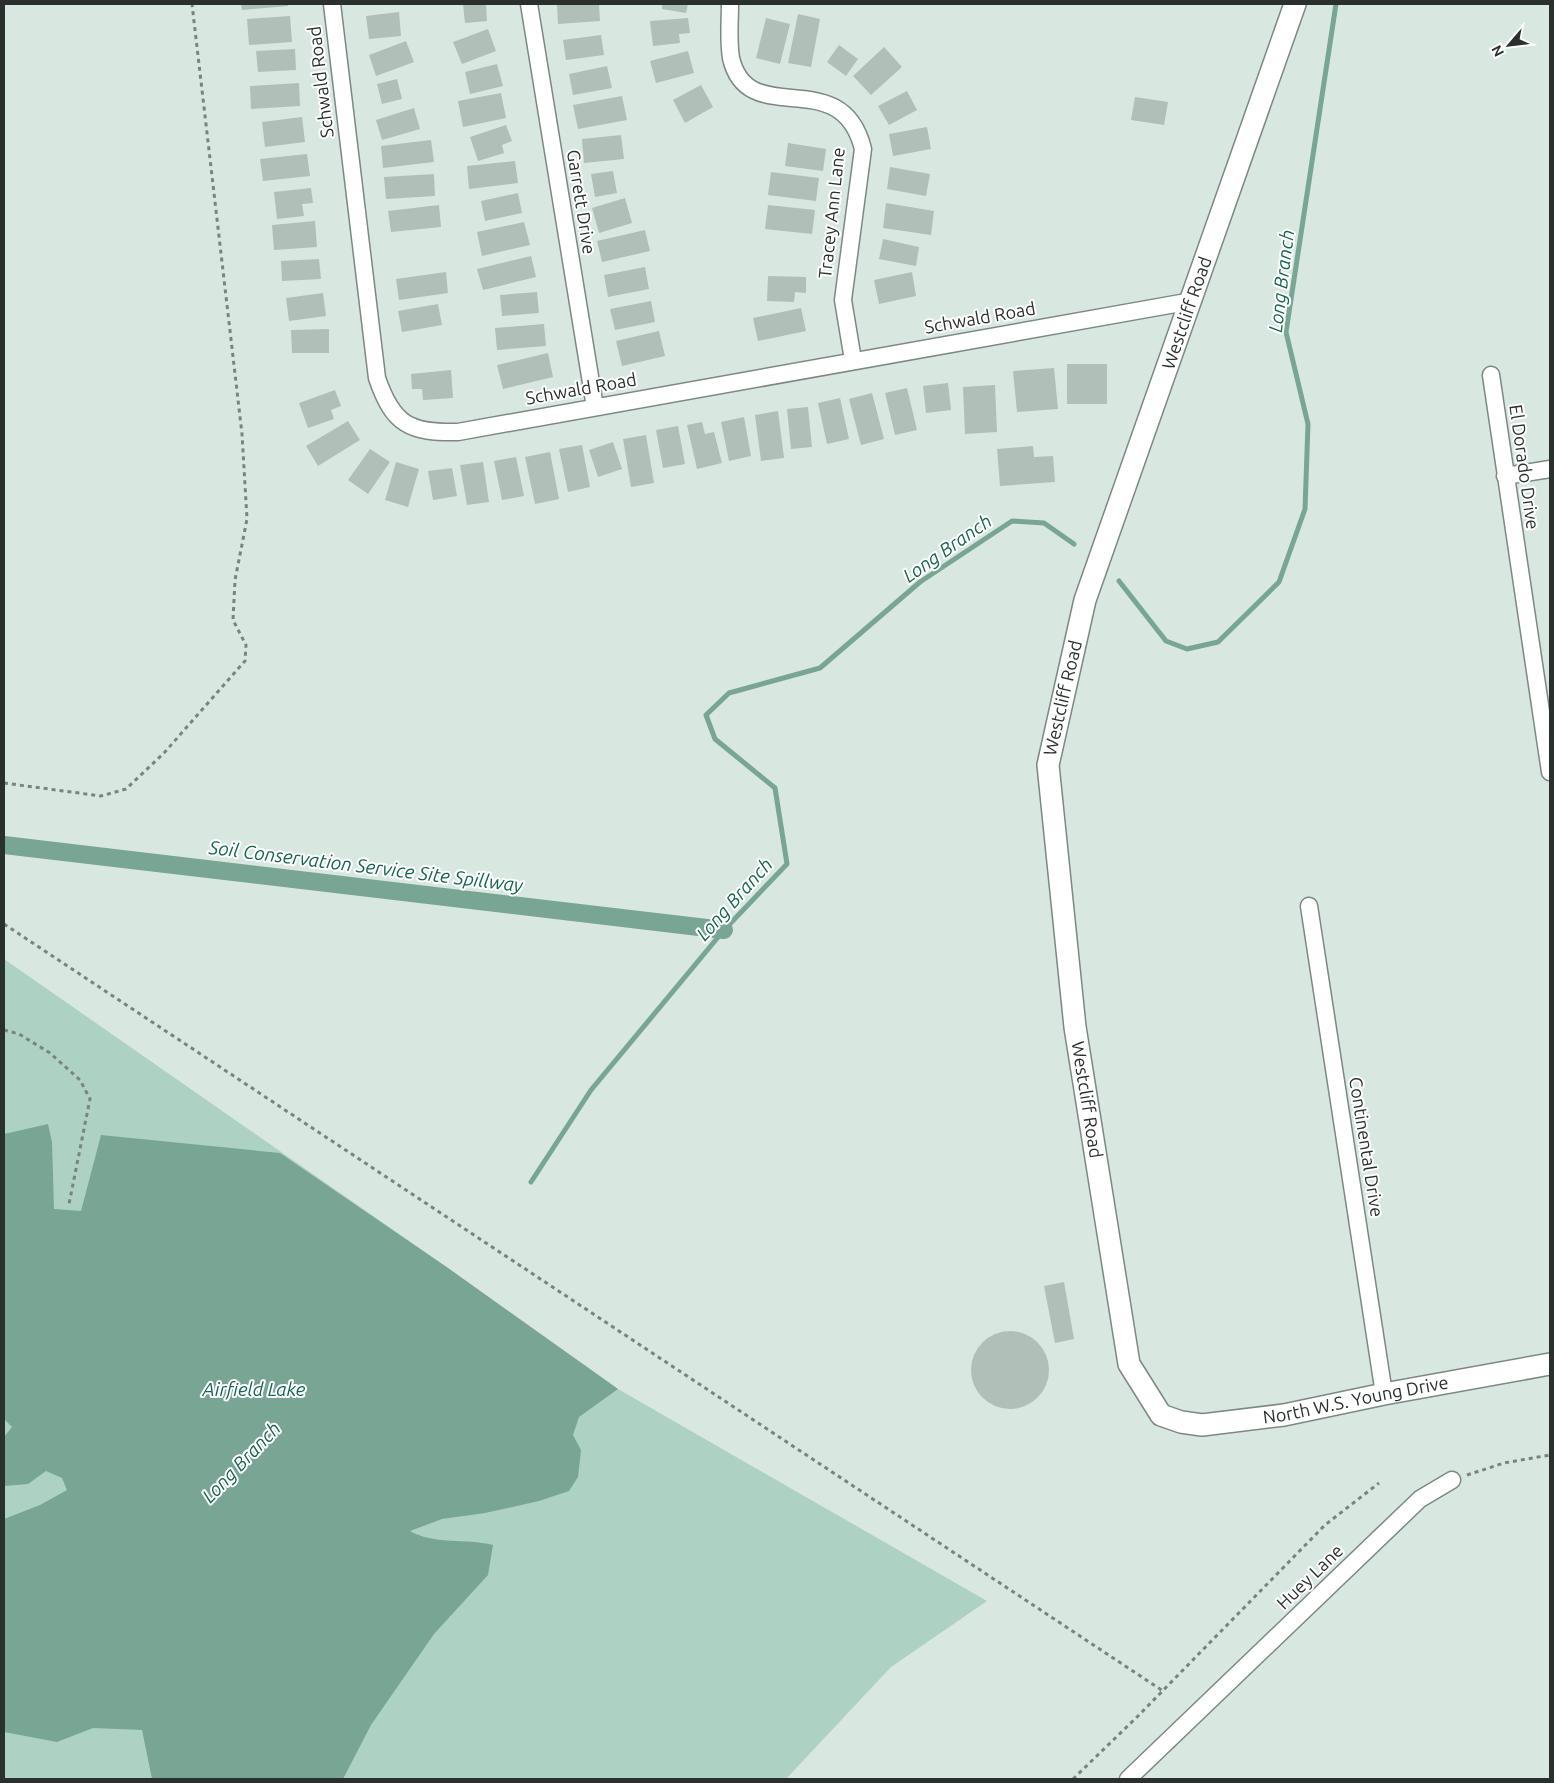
<svg xmlns="http://www.w3.org/2000/svg" width="1554" height="1783" viewBox="0 0 1554 1783" font-family="Ubuntu,sans-serif">
	<rect width="100%" height="100%" fill="#d9e7e1"/>
	<path fill="#add2c4" d="M4 959 448 1268 618 1389 987 1601 891 1667 786 1779H4Z"/>
	<path fill="#79a594" d="M48 1124 52 1142 54 1209 81 1211 101 1135 280 1153 448 1268 618 1389 579 1417 573 1435 581 1450 578 1477 569 1491 539 1501 485 1513 442 1519 410 1531C434 1545 465 1538 493 1545L488 1575 434 1634 371 1725 343 1779H152L142 1730 93 1728 57 1742 4 1732V1519L40 1505 67 1490 62 1478 46 1471 28 1484 4 1486V1437L12 1427 4 1419V1134Z"/>
	<g fill="none" stroke-linecap="round" stroke-linejoin="round">
		<path stroke="#79a594" stroke-width="5" d="M1119 581 1166 641 1187 649 1218 642 1279 582 1305 509 1308 424 1286 332 1336 4
			M531 1182 591 1090 724 930 787 864 775 788 715 739 706 715 729 693 820 668 920 582 1012 521 1044 523 1074 544"/>
		<path stroke="#79a594" stroke-width="18" d="M4 845 724 930"/>
	</g>
	<path fill="#b1bfb9" d="M241 4H288V6L242 10Z
		M463 4H486L487 21 465 23Z
		M557 4H599L600 21 558 24Z
		M662 4H688L686 13 662 9Z
		M399 12 401 36 369 39 366 16Z
		M798 14 820 19 811 67 788 63Z
		M290 16 292 42 249 45 247 19Z
		M688 18 690 33 679 34 680 43 653 46 650 21Z
		M766 18 790 24 780 64 756 58Z
		M488 29 496 51 462 64 453 42Z
		M601 35 604 55 566 60 563 40Z
		M406 41 414 62 376 76 369 55Z
		M839 45 858 59 846 76 827 62Z
		M884 47 902 67 871 95 853 76Z
		M295 49 296 70 258 72 256 51Z
		M688 51 694 73 656 83 650 61Z
		M497 64 503 86 470 94 465 72Z
		M607 66 612 88 573 95 569 74Z
		M397 79 402 99 382 104 377 84Z
		M299 83 300 106 251 109 250 86Z
		M701 85 713 107 685 123 673 100Z
		M907 91 917 110 889 125 878 106Z
		M501 93 506 118 463 127 458 101Z
		M622 96 627 120 578 129 573 105Z
		M1135 97 1168 102 1164 125 1131 120Z
		M414 108 420 129 382 140 376 120Z
		M302 117 305 142 265 147 262 122Z
		M506 125 512 141 502 145 504 153 478 161 470 137Z
		M927 127 931 149 893 156 889 134Z
		M621 135 624 159 584 163 582 139Z
		M431 140 434 162 383 168 381 146Z
		M788 143 826 149 823 171 785 166Z
		M307 154 310 176 263 181 260 159Z
		M515 161 518 183 469 189 467 166Z
		M890 167 930 174 926 196 887 189Z
		M613 171 617 193 595 197 591 174Z
		M771 172 819 178 816 201 768 195Z
		M434 174 435 196 386 199 384 177Z
		M311 188 313 203 302 204 304 216 277 219 274 192Z
		M518 193 522 213 485 221 481 201Z
		M625 198 632 223 599 233 592 208Z
		M886 203 934 211 931 235 883 228Z
		M439 205 441 227 391 232 388 211Z
		M768 205 815 210 812 234 765 229Z
		M315 221 317 247 274 250 272 225Z
		M524 222 530 245 482 256 477 232Z
		M645 230 650 251 602 262 597 241Z
		M883 239 919 247 916 266 879 259Z
		M531 256 536 277 483 290 477 269Z
		M319 259 321 279 282 281 281 261Z
		M645 267 649 289 608 297 604 275Z
		M446 272 448 293 399 300 396 279Z
		M912 272 916 296 879 304 874 280Z
		M768 276 806 277V293L795 292 794 302 767 301Z
		M537 292 539 313 502 316 500 295Z
		M323 293 326 316 289 321 286 298Z
		M651 301 655 322 615 330 610 309Z
		M438 304 442 325 402 332 398 311Z
		M801 308 806 331 758 341 753 318Z
		M544 324 546 346 497 350 495 328Z
		M329 329V353H292L291 330Z
		M659 331 665 356 622 366 616 341Z
		M548 353 553 377 503 389 497 365Z
		M1067 364H1107V404H1067Z
		M1054 368 1058 409 1017 412 1013 371Z
		M451 370 453 398 423 400 422 389H412L411 374Z
		M948 383 951 410 926 413 923 386Z
		M995 385 997 432 965 434 963 387Z
		M907 388 917 430 895 435 885 393Z
		M335 390 341 406 331 410 334 419 308 428 299 403Z
		M872 393 884 439 861 445 849 399Z
		M840 398 849 439 827 444 818 403Z
		M808 407 812 447 791 449 787 409Z
		M778 411 784 458 761 461 755 415Z
		M744 417 751 456 729 461 721 422Z
		M348 421 360 440 318 466 306 446Z
		M702 422 705 434 714 432 722 463 697 469 687 425Z
		M678 426 685 464 663 468 656 430Z
		M646 435 654 483 631 487 623 439Z
		M613 442 622 469 598 477 589 450Z
		M582 445 590 487 568 492 559 449Z
		M1033 446 1034 457 1053 456 1055 482 1000 486 997 449Z
		M370 449 390 462 368 494 348 480Z
		M550 452 559 499 535 504 525 457Z
		M516 457 524 496 502 500 494 461Z
		M396 462 419 469 408 507 385 500Z
		M483 462 489 502 467 505 460 465Z
		M452 468 457 496 433 500 428 471Z
		M1064 1282 1074 1339 1055 1343 1044 1286Z
		M971 1370a39 39 0 1 1 78 0a39 39 0 1 1-78 0Z"/>
	<g fill="none" stroke-linecap="round" stroke-linejoin="round">
		<defs>
			<path id="minor" d="M332 4 377 378C393 425 410 433 458 432L1192 301
				M529 4 595 407
				M730 4C730 21 728 40 731 58 748 132 841 61 863 149L843 300 853 360
				M1491 375 1550 772
				M1505 476 1550 469
				M1309 906 1384 1394
				M1128 1779 1420 1499 1452 1480"/>
			<g id="tertiary">
				<path id="s1" d="M1295 4 1085 600 1048 765 1075 1027 1129 1364 1161 1415 1181 1422 1202 1425 1284 1415 1384 1394 1550 1364"/>
			</g>
		</defs>
		<use href="#minor" stroke="#7c8983" stroke-width="19"/>
		<use href="#tertiary" stroke="#7c8983" stroke-width="24"/>
		<path stroke="#7a8380" stroke-width="3" stroke-dasharray="4 4" stroke-linecap="butt" d="M4 783 101 796 126 789 164 753 245 661 246 645 233 620 235 580 247 519 242 434 192 4
			M4 924 1163 1691
			M4 1030 19 1034 50 1053 80 1080 90 1099 69 1204
			M1467 1475 1504 1463 1550 1455
			M1073 1779 1138 1716 1325 1525 1379 1483"/>
		<use href="#minor" stroke="#fff" stroke-width="16"/>
		<use href="#tertiary" stroke="#fff" stroke-width="21"/>
	</g>
	<g text-anchor="middle" stroke-width="4" stroke-linejoin="round" paint-order="stroke">
		<g font-size="18" fill="#2a302e" stroke="#fff">
			<text transform="translate(321 82) rotate(-97)" y="6">Schwald Road</text>
			<text transform="translate(581 202) rotate(81)" y="6">Garrett Drive</text>
			<text transform="translate(832 213) rotate(-84)" y="6">Tracey Ann Lane</text>
			<text transform="translate(1187 313) rotate(-71)" y="6">Westcliff Road</text>
			<text transform="translate(980 318) rotate(-10)" y="6">Schwald Road</text>
			<text transform="translate(581 389) rotate(-10)" y="6">Schwald Road</text>
			<text transform="translate(1524 467) rotate(82)" y="6">El Dorado Drive</text>
			<text transform="translate(1063 698) rotate(-77)" y="6">Westcliff Road</text>
			<text dy="6" stroke="none"><textPath href="#s1" startOffset="1138">Westcliff Road</textPath></text>
			<text transform="translate(1366 1147) rotate(81)" y="6">Continental Drive</text>
			<text dy="6" stroke="none"><textPath href="#s1" startOffset="1664">North W.S. Young Drive</textPath></text>
			<text transform="translate(1310 1577) rotate(-44)" y="6">Huey Lane</text>
		</g>
		<g font-size="19" font-style="italic" fill="#15664f" stroke="#fff">
			<text transform="translate(1281 281) rotate(-83)" y="7">Long Branch</text>
			<text transform="translate(947 548) rotate(-35)" y="7">Long Branch</text>
			<text transform="translate(366 866) rotate(7)" y="7">Soil Conservation Service Site Spillway</text>
			<text transform="translate(734 899) rotate(-48)" y="7">Long Branch</text>
			<text x="254" y="1396">Airfield Lake</text>
			<text transform="translate(241 1462) rotate(-46)" y="7">Long Branch</text>
		</g>
	</g>
	<rect width="1554" height="1783" fill="none" stroke="#2a302e" stroke-width="10"/>
	<g transform="translate(1509 45) rotate(242)" stroke="#ffffff" stroke-width="4" paint-order="stroke">
	<path d="M0-4L9 19L0 12L-9 19Z" fill="#2a302e"/>
	<text y="-8" font-size="14" font-weight="bold" text-anchor="middle" fill="#2a302e">N</text>
	</g>
</svg>
